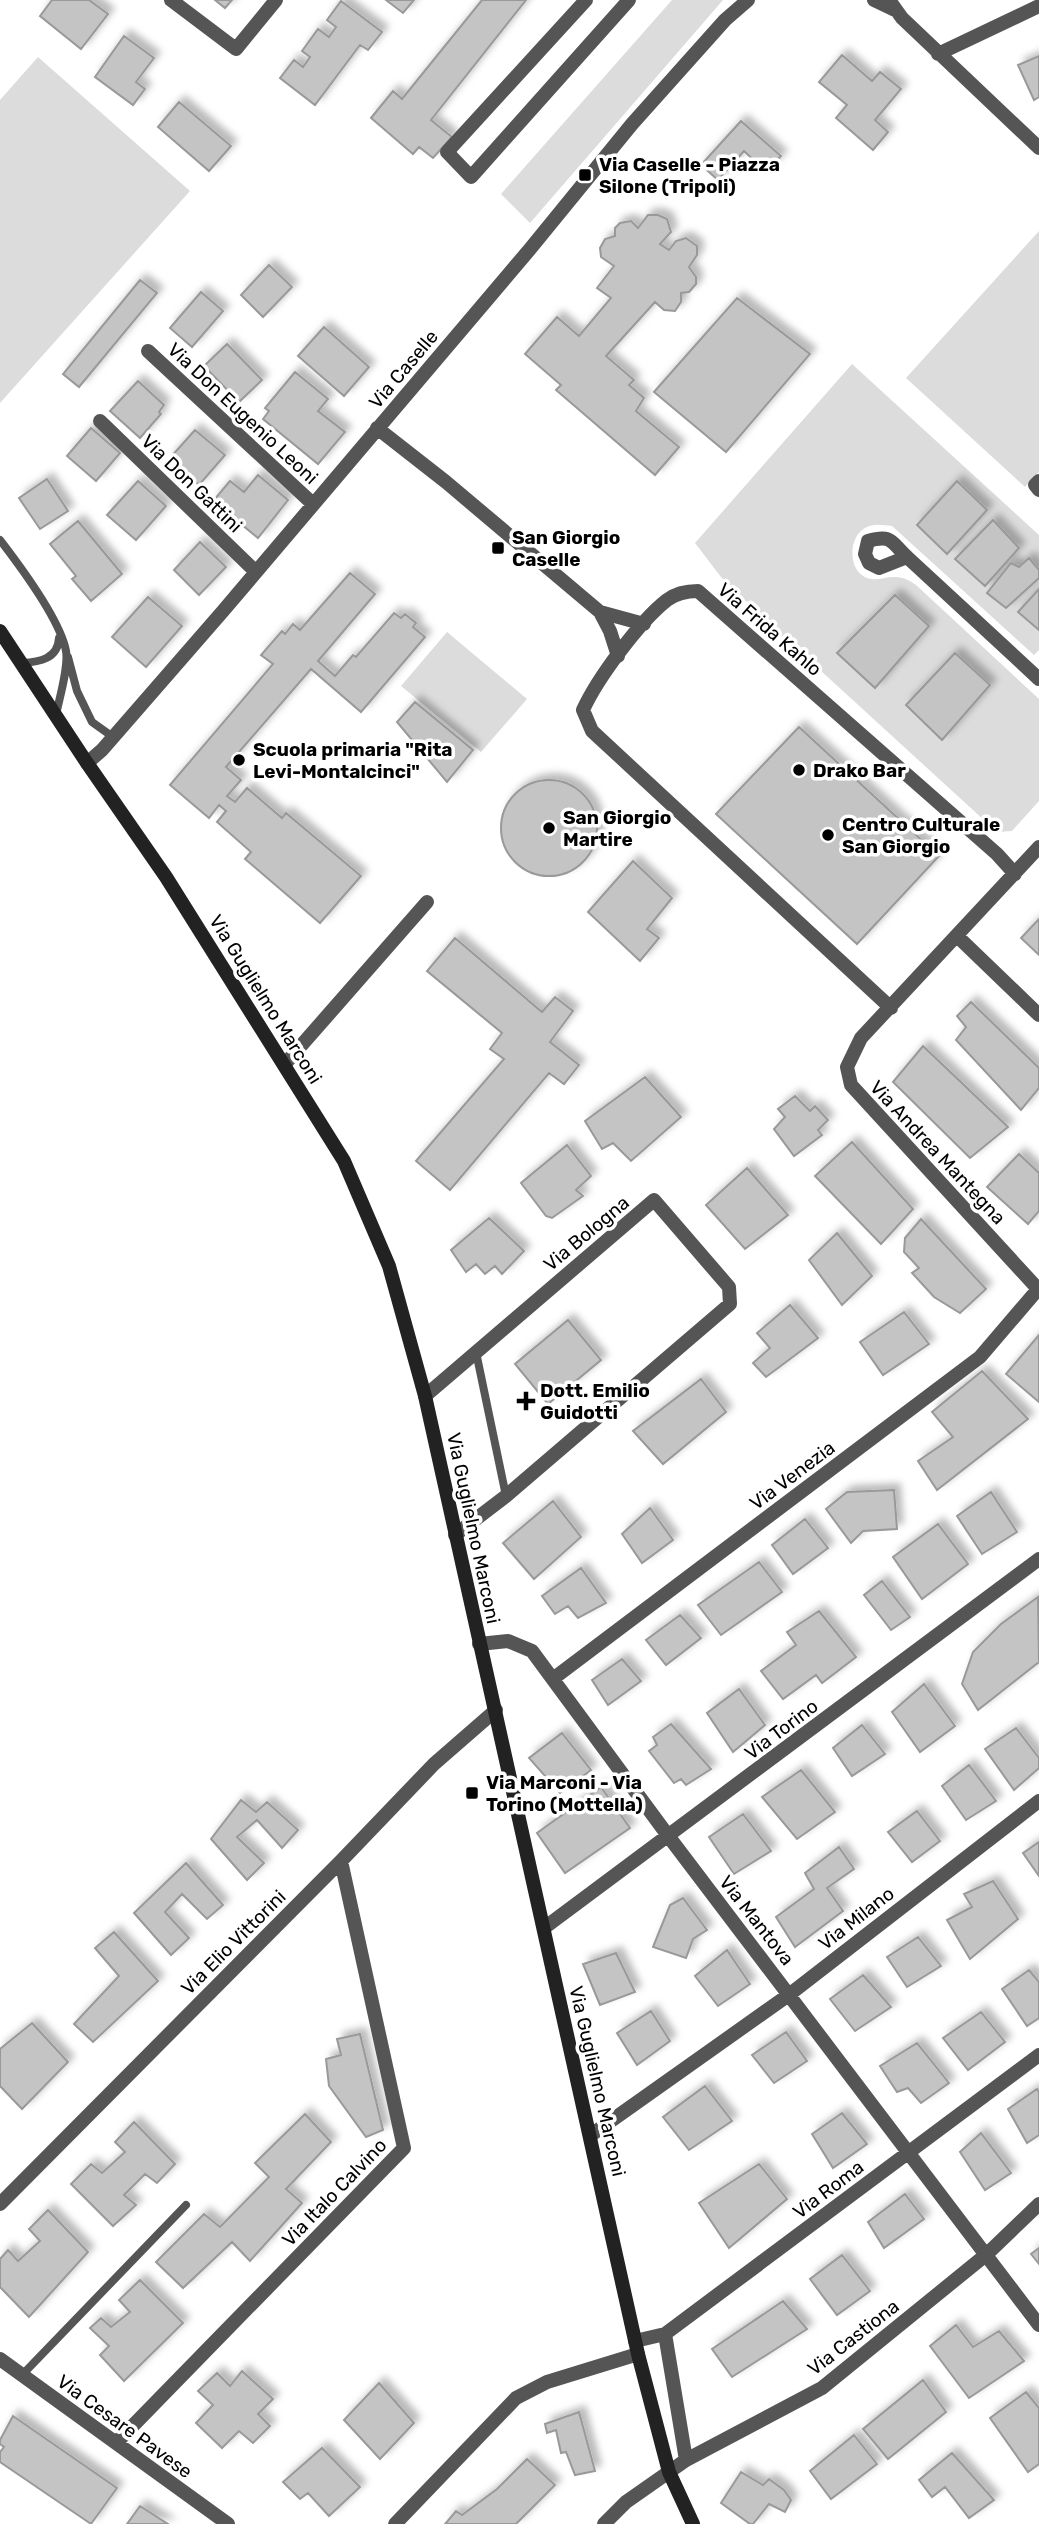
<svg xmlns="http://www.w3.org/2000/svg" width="1039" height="2524" viewBox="0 0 1039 2524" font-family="Rubik,sans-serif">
	<defs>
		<filter id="shadow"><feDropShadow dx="6" dy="-6" stdDeviation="3.5" flood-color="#0004"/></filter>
	</defs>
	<rect width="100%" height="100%" fill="#fff"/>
	<path fill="#dcdcdc" d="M672 0H723L530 223 501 194Z
		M38 57 190 191 0 403V100Z
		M1039 231V472L1025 487 906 378Z
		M852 364 1039 535V650L1034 655 892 526C883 525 873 523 865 528 849 537 848 566 863 576 874 583 884 576 896 577 904 577 910 581 916 585L1039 699V801L1012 831 997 832 773 627 721 577 695 543Z
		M447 632 527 699 481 752 401 686Z"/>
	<path fill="#c4c4c4" stroke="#999" stroke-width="2" filter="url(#shadow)" d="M52 0H89L108 14 81 49 40 16Z
		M215 0H232L225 8Z
		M386 0H414L403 13Z
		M482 0H526L431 120 452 137 433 158 419 147 413 154 371 118 393 91 402 99Z
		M341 1 382 32 368 50 360 45 315 105 280 78 294 60 303 67 310 57 302 51 318 29 329 37 336 27 327 20Z
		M124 36 154 58 136 82 145 89 133 105 95 77Z
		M842 55 872 81 880 72 901 89 875 120 888 132 873 150 836 118 847 105 819 82Z
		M1039 56V97L1034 100 1018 65Z
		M179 102 231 146 209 171 158 127Z
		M741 121 781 156 766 172 744 151 718 180 701 165Z
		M648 215H658L667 219 671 232 660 244 669 250 676 241 686 238 697 246V255L689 267 696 277V284L689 292 681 293V302L675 311 664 310 655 302 606 356 634 380 629 385 644 398 636 411 679 447 655 475 556 390 561 385 525 354 557 317 579 336 611 298 597 288 614 266 601 257 600 248 605 239 615 236V228L620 223 631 221 638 228Z
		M269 265 292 287 263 317 241 295Z
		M140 280 157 293 79 387 63 374Z
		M201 292 223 311 192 347 170 328Z
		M737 298 810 354 726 452 654 392Z
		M324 327 369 367 344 396 298 356Z
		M227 344 262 380 239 402 204 366Z
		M295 372 328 399 318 411 345 432 318 464 263 419 269 411 265 408Z
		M138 381 164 405 159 412 161 414 140 438 110 411Z
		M91 428 120 453 96 481 67 456Z
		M195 430 225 455 199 485 169 459Z
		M258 475 288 500 258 538 213 501 230 481 244 492Z
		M47 479 68 511 40 529 19 498Z
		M138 481 166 506 136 540 107 515Z
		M957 481 987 510 947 554 917 525Z
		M993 520 1019 548 985 586 955 559Z
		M78 521 122 574 91 601 72 579 76 576 50 544Z
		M200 542 226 567 199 595 174 570Z
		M1029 558 1039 570V578L1006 608 987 593 1011 563 1019 567Z
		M350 573 375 594 318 661 335 676 353 655 356 657 394 613 401 618 405 614 416 623 413 627 425 637 361 712 311 669 226 767 241 780 227 796 235 802 247 788 282 818 286 813 361 876 320 923 245 859 251 852 217 822 226 811 219 805 209 818 170 785 273 664 261 655 282 631 285 634 293 624 300 630Z
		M1039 589V630L1018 612Z
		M895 595 929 626 875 688 837 653Z
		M148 597 182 626 146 667 112 637Z
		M955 653 990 685 942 740 906 705Z
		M415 702 473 750 447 782 397 722Z
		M799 727 939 856 857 944 716 814Z
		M501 828a48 48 0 1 1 96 0a48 48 0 1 1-96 0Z
		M633 861 672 898 647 929 659 938 640 961 588 912Z
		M1039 919V955L1021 938Z
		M455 938 542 1012 555 997 573 1011 550 1042 579 1065 564 1084 549 1073 450 1190 416 1161 504 1059 490 1049 502 1033 427 971Z
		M971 1002 1039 1068V1088L1021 1110 956 1040 966 1027 957 1016Z
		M923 1046 1008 1127 970 1158 893 1082Z
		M645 1077 681 1117 631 1161 613 1143 602 1149 585 1121Z
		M795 1096 810 1111 815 1106 828 1120 818 1130 822 1135 794 1156 774 1129 785 1117 778 1109Z
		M852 1142 913 1209 881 1244 815 1176Z
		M567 1145 591 1176 576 1190 583 1196 552 1218 546 1216 521 1183Z
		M1019 1154 1039 1173V1211L1028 1224 987 1187Z
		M747 1168 788 1215 745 1249 706 1205Z
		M489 1218 524 1251 502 1274 495 1266 485 1274 476 1264 466 1272 451 1250Z
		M921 1219 986 1289 960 1313 934 1297 912 1273 919 1268 904 1252 905 1238Z
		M837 1233 872 1276 842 1305 809 1260Z
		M790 1305 818 1338 766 1377 753 1363 770 1348 757 1333Z
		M904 1312 929 1344 883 1375 860 1342Z
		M568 1320 601 1360 548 1404 515 1364Z
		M1039 1335V1402L1006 1374Z
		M982 1371 1028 1419 937 1490 918 1461 953 1437 932 1412Z
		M701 1379 726 1412 663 1464 633 1431Z
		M894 1490 897 1529 863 1531 851 1543 826 1509 847 1492Z
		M991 1492 1017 1532 982 1554 957 1516Z
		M553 1501 581 1537 534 1579 503 1543Z
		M650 1508 673 1540 642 1563 622 1534Z
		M805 1519 828 1548 793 1574 772 1545Z
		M938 1524 968 1564 922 1599 893 1557Z
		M759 1562 782 1592 721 1635 698 1605Z
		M581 1568 606 1603 578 1618 568 1606 555 1614 542 1596Z
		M882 1581 910 1617 891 1630 864 1595Z
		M1038 1597 1039 1662 978 1710 962 1684 973 1652 1001 1624Z
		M819 1611 856 1657 822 1683 816 1675 783 1699 761 1671 796 1645 787 1632Z
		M680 1615 701 1638 666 1665 646 1640Z
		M622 1659 641 1681 608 1705 592 1680Z
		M924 1684 955 1726 920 1752 892 1712Z
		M739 1689 765 1725 733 1752 707 1713Z
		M671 1724 711 1769 686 1785 681 1779 674 1783 649 1751 657 1745 653 1737Z
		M862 1725 885 1754 852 1776 833 1748Z
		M1016 1728 1039 1758V1768L1014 1790 985 1749Z
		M562 1733 591 1770 560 1793 529 1758Z
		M969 1765 996 1801 966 1820 942 1786Z
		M801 1770 835 1812 797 1839 762 1797Z
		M601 1787 630 1828 565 1873 537 1833Z
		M241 1800 256 1812 267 1802 298 1830 282 1848 257 1820 237 1837 264 1863 247 1880 211 1839Z
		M917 1811 940 1841 912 1862 888 1832Z
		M743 1814 771 1851 734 1874 709 1837Z
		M1039 1842V1876L1023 1853Z
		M839 1847 854 1869 827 1888 843 1911 795 1947 776 1917 814 1889 805 1873Z
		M186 1863 223 1905 207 1919 182 1894 165 1912 189 1938 171 1955 134 1913Z
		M993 1881 1018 1919 970 1959 947 1920 972 1907 964 1894Z
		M683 1898 707 1930 693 1939 686 1958 653 1947 670 1905Z
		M114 1932 158 1981 93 2042 74 2024 119 1976 95 1948Z
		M918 1937 941 1966 907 1987 887 1957Z
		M727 1950 750 1984 718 2006 695 1976Z
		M616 1953 635 1992 600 2005 583 1964Z
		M1029 1970 1039 1982V2018L1027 2026 1002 1989Z
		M863 1975 891 2007 855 2031 830 1999Z
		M651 2011 670 2041 637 2065 617 2033Z
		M981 2012 1005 2042 968 2070 943 2038Z
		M32 2023 68 2062 22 2109 0 2086V2049Z
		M786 2032 807 2061 774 2083 752 2055Z
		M360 2034 383 2130 366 2137 329 2086 326 2059 341 2055 337 2039Z
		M917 2043 949 2083 921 2103 908 2088 897 2092 880 2066Z
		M705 2086 732 2121 689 2150 663 2117Z
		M1037 2089 1039 2092V2135L1027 2143 1008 2109Z
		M842 2113 867 2144 833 2168 812 2134Z
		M305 2114 331 2142 286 2189 302 2203 250 2261 232 2242 183 2288 156 2262 204 2214 220 2227 269 2177 255 2163Z
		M134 2122 175 2164 157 2183 145 2174 124 2195 136 2205 113 2226 71 2184 91 2164 102 2173 125 2152 115 2142Z
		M981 2133 1011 2173 985 2190 960 2152Z
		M759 2164 787 2199 729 2248 699 2203Z
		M905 2194 924 2219 884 2248 868 2222Z
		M48 2210 88 2252 29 2317 0 2287V2259L8 2250 18 2261 40 2241 29 2229Z
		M1039 2248V2264L1031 2254Z
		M842 2255 870 2291 837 2315 810 2279Z
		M140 2280 183 2323 124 2381 100 2355 109 2346 90 2328 101 2318 111 2327 130 2312 119 2300Z
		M783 2301 807 2329 732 2377 712 2349Z
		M956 2325 973 2347 999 2331 1024 2361 969 2398 930 2346Z
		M242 2371 273 2399 258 2414 270 2426 253 2443 239 2431 222 2448 196 2423 213 2405 198 2391 217 2373 230 2386Z
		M923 2380 946 2412 888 2459 863 2429Z
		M379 2383 414 2423 380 2459 344 2420Z
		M1026 2392 1039 2408V2464L1028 2472 990 2418Z
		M579 2412 595 2471 575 2475 566 2452 561 2453 556 2430 547 2433 545 2424Z
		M13 2416 117 2488 91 2524 0 2462V2452L4 2447 0 2444V2440Z
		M854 2435 877 2464 831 2499 810 2471Z
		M322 2448 360 2487 329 2516 308 2493 300 2499 283 2482Z
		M952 2453 994 2500 969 2518 945 2487 932 2497 919 2480Z
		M527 2459 555 2485 516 2524H445L456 2511 462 2515 497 2489Z
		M741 2472 763 2485 769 2479 784 2490 791 2500 785 2512 769 2504 753 2524H750L721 2503Z
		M140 2506 168 2524H127Z"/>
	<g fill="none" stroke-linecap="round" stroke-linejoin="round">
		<path stroke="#555" stroke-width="8" d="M0 540C20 566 60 619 66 651 69 667 59 699 56 715
			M68 657 77 691 92 722 113 737
			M22 663C39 662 58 659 59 638
			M476 1352 506 1496
			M22 2375 186 2205"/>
		<path stroke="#555" stroke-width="14" d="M171 0 236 49 276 0
			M586 0 447 152 471 177 629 0
			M874 0 897 11
			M889 0 902 18 1039 148
			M938 54 1039 6
			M148 351 313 504
			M100 421 256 572
			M377 428 446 482 600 612 610 631 618 656
			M1039 481 1035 485 1039 490
			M907 557 879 568 869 563 865 554 868 541C892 534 891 542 907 557L1039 679
			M600 612 644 624
			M87 763 102 750 223 611 530 249 632 124 725 20 748 0
			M957 936 1039 1015
			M891 1008 592 731 583 710C597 679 639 622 667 600 675 594 687 591 698 591L997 854 1015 874
			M285 1064 427 902
			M1038 1289 851 1085 847 1067 861 1038 1039 847
			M425 1396 654 1200 729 1287 730 1304 506 1496 455 1535
			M479 1644 508 1641 532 1651 669 1837 1039 2325
			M554 1678 980 1357 1039 1288
			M544 1928 1039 1559
			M591 2135 790 1994 1039 1801
			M0 2204 341 1861 434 1764 496 1710
			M665 2334 686 2460
			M635 2341 665 2334 1039 2055
			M0 2359 228 2524
			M116 2443 404 2148 341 1861
			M395 2524 516 2398 547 2382 638 2354
			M604 2524 626 2502 686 2460 822 2388 987 2254 1039 2204"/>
		<path stroke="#222" stroke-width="14" d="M0 631 87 763 166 877 344 1161 389 1266 425 1396 638 2354 669 2472 693 2524"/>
	</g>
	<g fill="#000" stroke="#fff" stroke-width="2.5">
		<rect x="578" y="168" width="14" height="14" rx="3.5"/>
		<rect x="491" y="541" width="14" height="14" rx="3.5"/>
		<circle cx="239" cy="760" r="7"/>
		<circle cx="799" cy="770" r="7"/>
		<circle cx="549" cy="828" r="7"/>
		<circle cx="828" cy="835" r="7"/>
		<path d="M522.5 1390.5h7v7h7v7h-7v7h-7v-7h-7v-7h7z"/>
		<rect x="465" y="1786" width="14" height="14" rx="3.5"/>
	</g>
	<g text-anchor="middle" stroke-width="7" stroke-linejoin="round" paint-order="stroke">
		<g font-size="19" font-weight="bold" fill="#000" stroke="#fff" text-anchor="start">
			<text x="599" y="171">Via Caselle - Piazza<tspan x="599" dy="22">Silone (Tripoli)</tspan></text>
			<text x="512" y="544">San Giorgio<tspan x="512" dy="22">Caselle</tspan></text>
			<text x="253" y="756">Scuola primaria "Rita<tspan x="253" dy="22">Levi-Montalcinci"</tspan></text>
			<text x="813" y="777">Drako Bar</text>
			<text x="563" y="824">San Giorgio<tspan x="563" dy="22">Martire</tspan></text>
			<text x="842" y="831">Centro Culturale<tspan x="842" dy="22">San Giorgio</tspan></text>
			<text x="540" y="1397">Dott. Emilio<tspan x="540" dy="22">Guidotti</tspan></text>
			<text x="486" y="1789">Via Marconi - Via<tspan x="486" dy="22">Torino (Mottella)</tspan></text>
		</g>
		<g font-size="19" fill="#000" stroke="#fff">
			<text transform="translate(403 369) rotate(-50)" y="7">Via Caselle</text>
			<text transform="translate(243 413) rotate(43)" y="7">Via Don Eugenio Leoni</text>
			<text transform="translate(192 483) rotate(44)" y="7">Via Don Gattini</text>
			<text transform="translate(770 629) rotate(41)" y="7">Via Frida Kahlo</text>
			<text transform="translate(266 999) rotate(58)" y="7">Via Guglielmo Marconi</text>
			<text transform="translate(938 1152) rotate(47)" y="7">Via Andrea Mantegna</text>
			<text transform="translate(586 1233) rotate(-40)" y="7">Via Bologna</text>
			<text transform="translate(792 1475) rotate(-37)" y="7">Via Venezia</text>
			<text transform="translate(474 1528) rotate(78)" y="7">Via Guglielmo Marconi</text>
			<text transform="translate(781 1729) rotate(-37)" y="7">Via Torino</text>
			<text transform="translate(856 1918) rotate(-38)" y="7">Via Milano</text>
			<text transform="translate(757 1920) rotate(52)" y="7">Via Mantova</text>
			<text transform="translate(233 1942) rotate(-45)" y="7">Via Elio Vittorini</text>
			<text transform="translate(598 2081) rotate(77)" y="7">Via Guglielmo Marconi</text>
			<text transform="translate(828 2189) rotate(-37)" y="7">Via Roma</text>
			<text transform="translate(334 2192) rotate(-46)" y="7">Via Italo Calvino</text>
			<text transform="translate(853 2337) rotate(-38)" y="7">Via Castiona</text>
			<text transform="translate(125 2426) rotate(36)" y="7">Via Cesare Pavese</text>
		</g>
	</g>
</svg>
